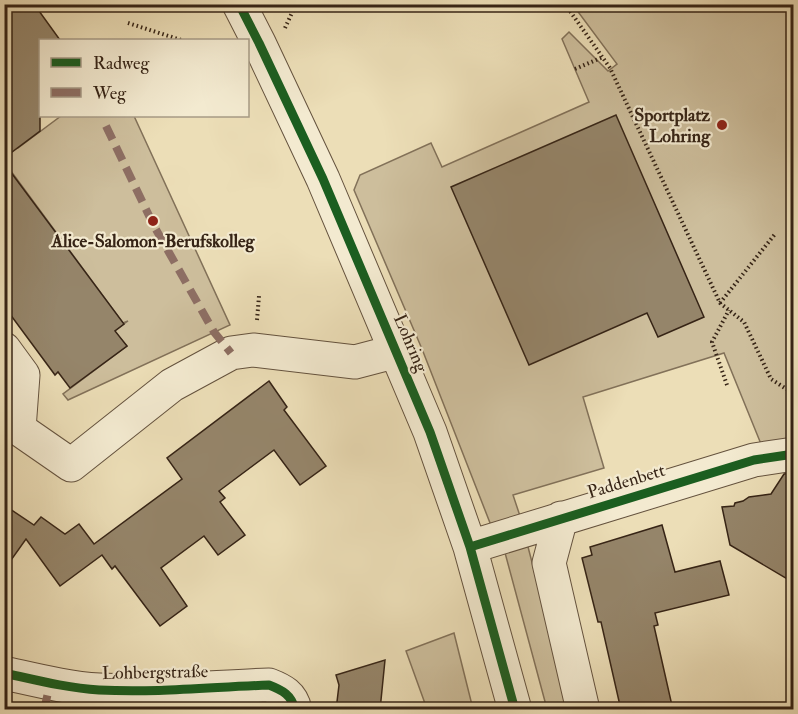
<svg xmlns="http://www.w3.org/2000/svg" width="798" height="714" viewBox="0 0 798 714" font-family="'IM FELL Double Pica',serif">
	<rect width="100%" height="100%" fill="#ecdeb7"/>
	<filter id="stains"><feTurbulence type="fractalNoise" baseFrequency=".00333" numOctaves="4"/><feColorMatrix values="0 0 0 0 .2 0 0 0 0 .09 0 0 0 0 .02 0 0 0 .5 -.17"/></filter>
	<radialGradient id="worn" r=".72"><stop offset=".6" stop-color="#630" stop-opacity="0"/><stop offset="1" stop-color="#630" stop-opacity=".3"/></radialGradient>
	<path fill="#cdbe9c" stroke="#827159" stroke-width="1.5" d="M573 5H793V441L761 444 724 353 583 397 604 468 513 495 520 516 492 528 422 349 354 190 360 175 431 143 442 167 589 102 562 39 569 32 608 71 617 64Z
		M61 116H134L230 325 68 400 63 394 127 346 114 331 128 321 123 323 5 163 4 131 18 148Z
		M527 543 570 709H547L504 549Z
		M454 633 473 709H427L406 651Z"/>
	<path fill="#95856a" stroke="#362416" stroke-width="1.5" d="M4 4H34L60 40H40V131L4 158Z
		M616 115 704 317 658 337 647 313 529 365 451 187Z
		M4 163 124 324 115 331 127 346 70 388 58 372 55 375 4 306Z
		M269 381 287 407 284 410 326 466 300 485 274 450 219 491 225 498 220 502 245 535 218 555 204 536 161 568 187 606 160 626 115 566 112 569 102 555 60 586 26 539 4 570V505L34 525 41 517 65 534 79 524 94 544 182 479 167 458Z
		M794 473V583L730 545 722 507 734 506 735 503 743 501 749 497 771 494 784 474Z
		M662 525 675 572 720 561 729 595 655 613 658 625 654 626 673 710H621L601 622H598L582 558 592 555 590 547Z
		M385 660 380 710H336L339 685 336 675Z"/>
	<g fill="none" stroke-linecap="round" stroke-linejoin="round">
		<defs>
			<path id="minor" d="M239 4 259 43 323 179 430 432 470 547 515 710
				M4 349 23 375 19 429 71 465 172 385 231 353 253 350 355 362 397 351
				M561 518 549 563 583 710
				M470 547 754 460 794 454
				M4 673C36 680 67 688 99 690 156 693 213 687 269 685 282 690 292 695 295 710"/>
		</defs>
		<use href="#minor" stroke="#64523e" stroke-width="35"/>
		<path stroke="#362416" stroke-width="4" stroke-dasharray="1.5 3" stroke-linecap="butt" d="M565 4 610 68 720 303 744 322 771 379 794 394
			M128 23 181 40
			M285 28 296 4
			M575 69 603 57
			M720 303 775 234
			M257 320 259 296
			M727 385 712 342 729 310"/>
		<use href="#minor" stroke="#f3ead0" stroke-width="33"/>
		<path stroke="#8d6e63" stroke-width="8" stroke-dasharray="15 8" stroke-linecap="butt" d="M106 126 154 226 214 332 231 353
			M44 710 50 684"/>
		<defs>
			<path id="cycleway" d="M239 4 259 43 323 179 430 432 470 547 515 710
				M470 547 754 460 794 454
				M4 673C36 680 67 688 99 690 156 693 213 687 269 685 282 690 292 695 295 710"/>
		</defs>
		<use href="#cycleway" stroke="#f3ead0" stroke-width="13"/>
		<use href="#cycleway" stroke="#1b5e20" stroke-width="9"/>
	</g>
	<g fill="#8f2418" stroke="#f3ead0" stroke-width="2">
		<circle cx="722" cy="125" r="6"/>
		<circle cx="153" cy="221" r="6"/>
	</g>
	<g text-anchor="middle" stroke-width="4.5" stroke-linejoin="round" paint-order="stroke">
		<g font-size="18" font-weight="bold" fill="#362416" stroke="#f3ead0" text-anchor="end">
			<text x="710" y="121">Sportplatz<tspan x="710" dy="21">Lohring</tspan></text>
			<text x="153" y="247" text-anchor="middle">Alice-Salomon-Berufskolleg</text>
		</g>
		<g font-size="18" fill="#362416" stroke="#f3ead0">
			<text transform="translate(411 343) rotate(67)" y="6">Lohring</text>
			<text transform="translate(626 481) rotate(-17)" y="6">Paddenbett</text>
			<text transform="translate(155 672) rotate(-1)" y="6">Lohbergstraße</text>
		</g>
	</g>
	<rect width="798" height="714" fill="none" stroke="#ecdeb7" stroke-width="24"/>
	<rect x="6" y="6" width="786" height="702" fill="none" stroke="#362416" stroke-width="3"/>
	<rect x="12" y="12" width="774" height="690" fill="none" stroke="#362416" stroke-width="1.5"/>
	<rect x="39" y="39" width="210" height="78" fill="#f3ead0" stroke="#a79b86" stroke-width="1.5"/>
	<rect x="51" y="58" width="30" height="9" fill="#1b5e20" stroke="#a79b86" stroke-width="1.5"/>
	<text x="93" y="69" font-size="18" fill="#362416">Radweg</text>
	<rect x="51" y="88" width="30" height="9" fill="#8d6e63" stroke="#a79b86" stroke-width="1.5"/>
	<text x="93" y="99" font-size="18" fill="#362416">Weg</text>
	<rect width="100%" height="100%" filter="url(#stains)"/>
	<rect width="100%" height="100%" fill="url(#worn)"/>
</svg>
